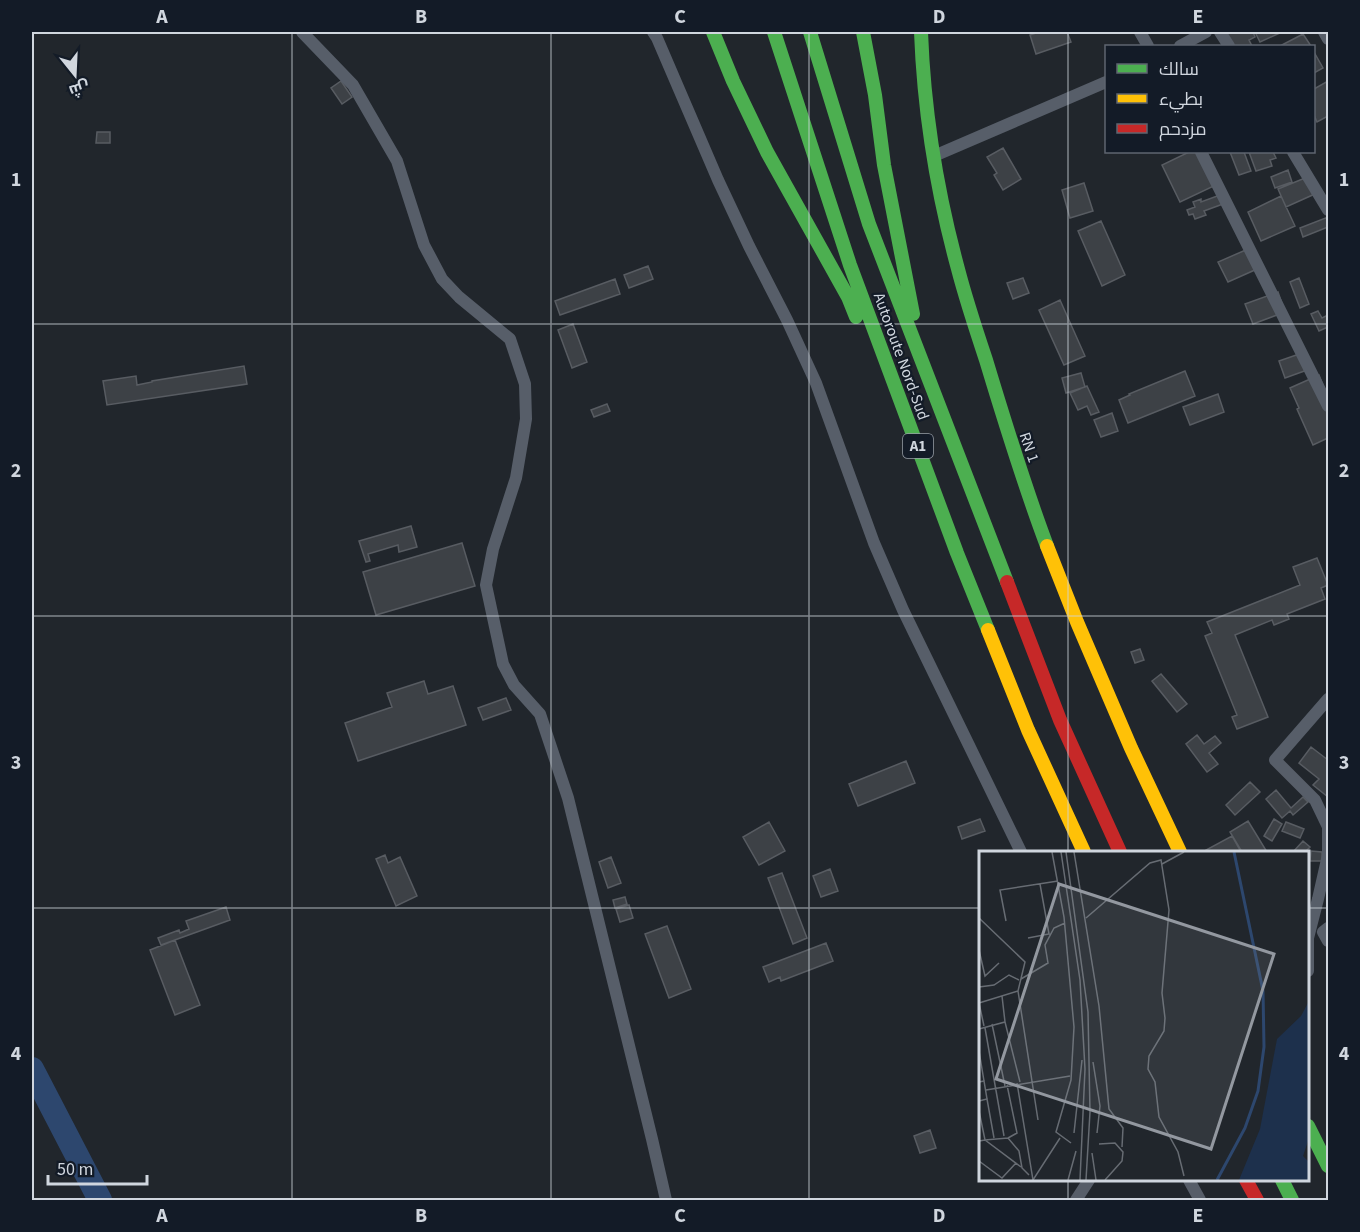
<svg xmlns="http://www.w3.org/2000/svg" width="1360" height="1232" viewBox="0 0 1360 1232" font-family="'Source Sans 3',Cairo,sans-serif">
	<rect width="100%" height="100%" fill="#21262c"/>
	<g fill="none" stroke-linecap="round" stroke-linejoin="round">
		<path stroke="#2d476e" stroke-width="24" d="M32 1069 100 1200"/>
	</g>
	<path fill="#3d4146" stroke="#585c62" stroke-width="1.5" d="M1039 32H1067L1071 42 1036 54 1030 35Z
		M1226 32H1253L1255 37 1249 40 1252 46H1232Z
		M1255 32H1282L1260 42Z
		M1303 34 1311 46H1280Z
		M1314 52 1323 68 1314 73Z
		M341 81 352 97 342 104 331 88Z
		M1328 81V116L1317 122 1314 115V89Z
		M97 132H110V143H96Z
		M1003 148 1021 179 1003 190 994 175 997 173 987 157Z
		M1189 152H1201L1216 185 1180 202 1162 165Z
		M1230 152H1244L1251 171 1239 175Z
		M1249 152H1273L1276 158 1270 160 1272 166 1256 171Z
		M1288 170 1292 182 1275 188 1271 177Z
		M1310 176 1317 193 1286 207 1278 189Z
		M1084 183 1093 211 1070 218 1062 190Z
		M1220 195 1223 204 1204 211 1206 215 1195 219 1193 214 1189 215 1187 210 1195 207 1193 202 1201 199V202Z
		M1281 196 1295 226 1261 241 1248 212Z
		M1328 217V227L1303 237 1300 228Z
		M1101 221 1125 275 1102 286 1078 231Z
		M1248 249 1257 269 1228 282 1218 262Z
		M648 266 653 279 629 288 624 275Z
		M1023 278 1029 293 1013 299 1007 283Z
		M1299 278 1309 304 1300 308 1290 282Z
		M615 279 620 294 560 315 555 301Z
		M1278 292 1285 312 1253 324 1245 304Z
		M1060 300 1085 356 1064 365 1039 310Z
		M1318 311 1322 318 1328 315V327L1319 331 1311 314Z
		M573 324 587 362 572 368 558 330Z
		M1305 352 1310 369 1285 378 1279 361Z
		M244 366 247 384 107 405 103 381 136 376 137 385 152 382V381Z
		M1185 371 1195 396 1128 423 1119 400 1130 395 1129 394Z
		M1081 373 1085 387 1066 393 1062 378Z
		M1319 375 1328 398V438L1313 445 1297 409 1299 408 1290 388Z
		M1087 386 1099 412 1091 415 1087 406 1078 410 1070 393Z
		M1218 394 1224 412 1190 425 1183 407Z
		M607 404 610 411 594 417 591 410Z
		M1112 413 1118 431 1101 437 1094 420Z
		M411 526 417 547 399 552 398 545 368 554 370 561 366 562 359 541Z
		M462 543 475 586 376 615 363 572Z
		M1317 558 1328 585 1321 588 1325 599 1287 614 1289 619 1274 625 1272 620 1235 635 1268 717 1237 729 1232 717 1237 715 1205 636 1212 633 1207 622 1300 585 1293 567Z
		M1140 649 1144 660 1135 663 1131 652Z
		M1161 674 1187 704 1177 712 1152 681Z
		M424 681 428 694 453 686 466 725 358 761 345 723 392 707 387 693Z
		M506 698 511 710 483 720 478 708Z
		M1197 735 1204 744 1215 736 1221 743 1209 753 1218 764 1207 772 1186 744Z
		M1311 747 1328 760V797L1313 785 1319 779 1299 763Z
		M906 761 915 783 858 806 849 784Z
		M1250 782 1260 792 1235 815 1226 805Z
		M1276 790 1291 808 1303 797 1308 802 1293 815 1290 811 1282 818 1266 799Z
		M980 819 985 831 962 839 958 827Z
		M1274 819 1282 824 1272 841 1264 836Z
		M1248 821 1267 852H1242L1230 832Z
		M769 822 785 851 759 865 743 837Z
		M1286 822 1304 829 1300 838 1282 831Z
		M1232 836 1241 852H1207L1206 850Z
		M1303 841 1310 847 1305 852H1293Z
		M1311 851 1322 852V861H1310Z
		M385 855 388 863 400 857 417 896 396 906 376 859Z
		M611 857 621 883 608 888 599 862Z
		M830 869 838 891 821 897 813 876Z
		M782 873 807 938 793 944 768 878Z
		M625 897 627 904 615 908 613 900Z
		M629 905 633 918 620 922 616 909Z
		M226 907 230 920 161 945 158 938 179 930 180 933 189 929 186 921Z
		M667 926 691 989 669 998 645 934Z
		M175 940 200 1005 175 1015 150 950Z
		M826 943 833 961 781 981 780 977 769 982 763 967Z
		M930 1130 936 1148 920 1153 914 1136Z"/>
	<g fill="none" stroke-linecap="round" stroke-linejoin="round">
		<path stroke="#575e69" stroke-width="12" d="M302 32 353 85 397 161 424 245 442 279 459 297 510 339 525 384 526 419 516 478 493 549 486 585 503 664 514 685 540 714 568 798 652 1139 666 1200
			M653 32 657 38 718 180 749 246 787 320 816 383 874 543 903 610 1021 852
			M1140 32 1148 46
			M1220 32 1229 46
			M1324 32 1328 39
			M1180 46 1206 32
			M1201 152 1328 406
			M1293 152 1328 210
			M934 156 1106 82
			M1328 928 1323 932 1328 941
			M1308 971V938L1318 899 1328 855V827L1315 800 1275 760 1328 699
			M1189 1180 1200 1200
			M1076 1200 1089 1180"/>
		<path stroke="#4caf50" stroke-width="14" d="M713 32 733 81 767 152 848 297 856 317
			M774 32 850 265 957 553 988 630
			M810 32 869 224 1007 582
			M863 32 875 95 884 165 913 314
			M921 32C924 112 937 192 958 269 966 300 976 330 986 360 1005 423 1024 485 1047 546
			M1308 1126 1328 1166
			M1282 1180 1292 1200"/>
		<path stroke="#ffc107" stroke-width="14" d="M1047 546 1077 622 1131 748 1180 852
			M988 630 1028 730 1084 852"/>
		<path stroke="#c62828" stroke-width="14" d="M1007 582 1060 720 1120 852
			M1246 1180 1257 1200"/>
	</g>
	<path fill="none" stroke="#d0d6de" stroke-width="1.5" stroke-opacity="0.55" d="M292 32V1200M551 32V1200M809 32V1200M1068 32V852M32 324H1328M32 616H1328M32 908H980M1308 908H1328M1068 1180V1200"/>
	<g text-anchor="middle" stroke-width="4.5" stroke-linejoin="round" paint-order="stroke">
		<rect fill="#131b27" stroke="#979ea7" stroke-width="1.5" x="903" y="434" width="30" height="24" rx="4.5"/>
		<g font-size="15" font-weight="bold" fill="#d0d6de">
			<text x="918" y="451">A1</text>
		</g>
		<g font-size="16" fill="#d0d6de" stroke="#131b27">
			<text transform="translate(902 356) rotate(70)" y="6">Autoroute Nord-Sud</text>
			<text transform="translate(1030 447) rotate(71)" y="6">RN 1</text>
		</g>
	</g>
	<g transform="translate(979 851)">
		<rect width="330" height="330" fill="#21262c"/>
		<path d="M330 150V287L324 305 330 311V329H260L281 278 298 188 322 165Z" fill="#1d304c"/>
		<path fill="none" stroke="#2d476e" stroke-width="3" d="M238 329 266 277 279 240 285 196 284 140 255 1"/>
		<path fill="none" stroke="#676c73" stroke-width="1.5" d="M73 1 85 66 95 176 92 229 77 281 92 292M82 1 101 129 106 218 101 329M87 1 109 161 111 261 107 329M95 1 120 155 130 258 144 277 143 296M183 13 205 1M0 67 46 111 39 140 0 152M107 67 171 12 182 9 190 59 183 142 186 167 185 180 170 205 169 218 176 231 180 266 199 301 205 325M27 70 21 39 79 30M49 87 70 83 61 33M0 99 6 125 20 112M42 128 69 112 66 94 75 77 86 72M0 136 15 134 30 124 40 129M39 140 59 269M23 145 26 171M0 152 5 175M13 173 26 235M6 177 25 285M0 178 26 171 41 231M0 200 5 230M114 211 121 255 118 282M0 231 5 230 8 248 0 250M38 232 54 329 81 287M28 234 38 282 29 287M7 239 91 225M8 248 15 287M0 260 6 289 29 287 40 300 43 317 50 324M95 282 103 209M0 290 6 289 42 316M120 293 136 292 144 301 143 310 126 329M113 302 117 329M0 310 23 327 37 312M89 329 97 300"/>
		<path fill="#9398a0" fill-opacity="0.15" stroke="#9398a0" stroke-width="3" d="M80 33 295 103 232 298 17 228Z"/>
		<rect width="330" height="330" fill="none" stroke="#d0d6de" stroke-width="3"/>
	</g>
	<rect width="1360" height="1232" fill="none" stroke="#131b27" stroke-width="66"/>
	<rect x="1105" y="45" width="210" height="108" fill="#131b27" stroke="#5f6670" stroke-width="1.5"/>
	<rect x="1117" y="64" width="30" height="9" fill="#4caf50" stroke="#5f6670" stroke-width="1.5"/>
	<text x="1159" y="75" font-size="18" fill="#d0d6de">سالك</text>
	<rect x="1117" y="94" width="30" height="9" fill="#ffc107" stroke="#5f6670" stroke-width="1.5"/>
	<text x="1159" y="105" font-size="18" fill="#d0d6de">بطيء</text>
	<rect x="1117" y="124" width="30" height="9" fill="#c62828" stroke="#5f6670" stroke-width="1.5"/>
	<text x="1159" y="135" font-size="18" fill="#d0d6de">مزدحم</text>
	<g transform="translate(75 75) rotate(162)" stroke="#131b27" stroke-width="4.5" paint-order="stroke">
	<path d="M0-4.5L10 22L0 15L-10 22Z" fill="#d0d6de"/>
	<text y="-9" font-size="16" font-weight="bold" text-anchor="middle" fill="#d0d6de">ش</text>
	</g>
	<path d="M48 1175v9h99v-9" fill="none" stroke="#d0d6de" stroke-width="3"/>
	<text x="57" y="1175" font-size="18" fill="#d0d6de" stroke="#131b27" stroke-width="4.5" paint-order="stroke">50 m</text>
	<rect x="33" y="33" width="1294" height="1166" fill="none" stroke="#d0d6de" stroke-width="2"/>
	<g font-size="20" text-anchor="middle" font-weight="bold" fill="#d0d6de">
		<text x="162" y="23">A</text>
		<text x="421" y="23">B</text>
		<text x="680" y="23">C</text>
		<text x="939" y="23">D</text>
		<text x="1198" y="23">E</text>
		<text x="16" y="186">1</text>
		<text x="1344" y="186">1</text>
		<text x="16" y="477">2</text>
		<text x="1344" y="477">2</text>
		<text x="16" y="769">3</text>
		<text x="1344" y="769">3</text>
		<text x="16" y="1060">4</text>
		<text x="1344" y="1060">4</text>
		<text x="162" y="1222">A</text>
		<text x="421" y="1222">B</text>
		<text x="680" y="1222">C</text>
		<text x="939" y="1222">D</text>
		<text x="1198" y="1222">E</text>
	</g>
</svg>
